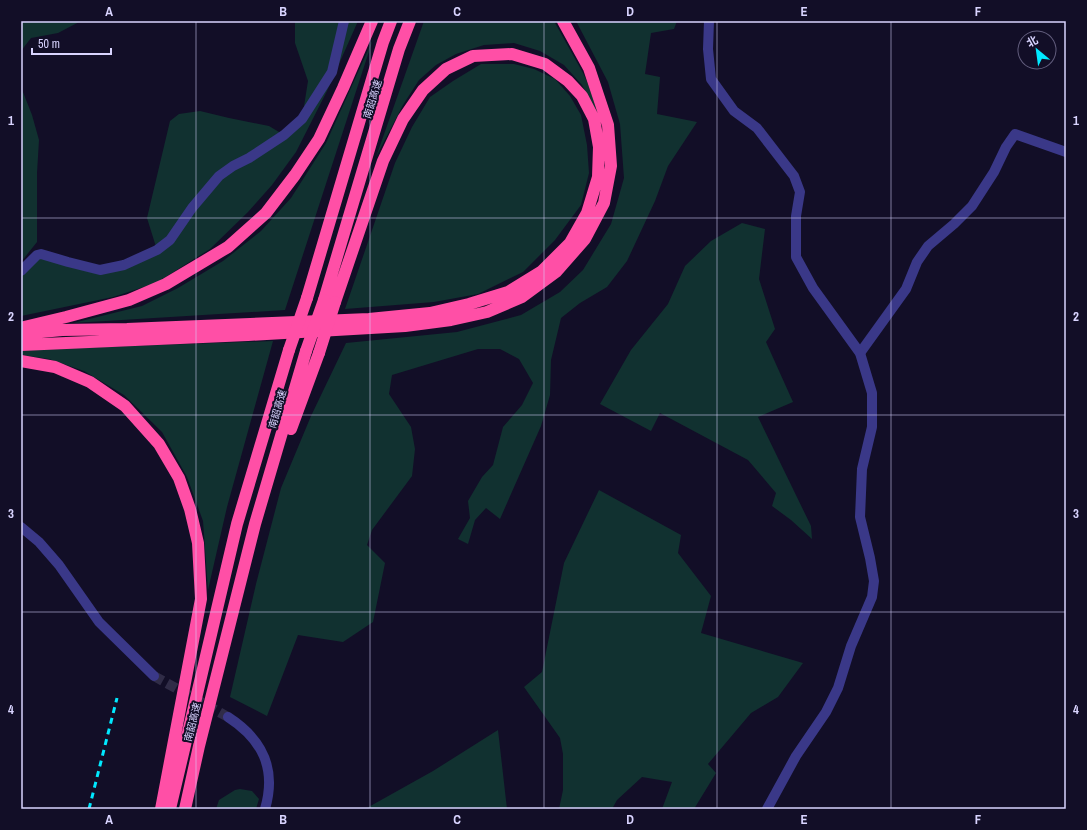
<svg xmlns="http://www.w3.org/2000/svg" width="1087" height="830" viewBox="0 0 1087 830" font-family="'Archivo Narrow','Noto Sans SC',sans-serif">
	<rect width="100%" height="100%" fill="#120e27"/>
	<path fill="#113130" d="M21 21H81L58 33 31 38 21 51Z
		M295 21H358L327 91 296 152 272 185 248 212 210 249 156 283 113 297 21 316V271L37 255 100 270 157 250 147 218 170 121 179 114 200 111 229 118 269 126 284 135 302 119 308 81 295 43Z
		M424 21H554L583 73 589 86 601 122 582 85 564 65 540 51 514 43 484 45 456 54 436 65 419 80 403 105 376 157Z
		M576 21H677L674 29 651 33 645 74 660 77 657 114 697 122 668 166 655 201 627 261 607 287 580 303 561 318 551 360 550 395 541 426 500 519 486 508 475 520 468 544 458 539 470 518 468 501 482 477 493 465 503 427 522 405 533 383 519 359 500 349H478L392 375 389 394 411 427 415 449 412 476 372 530 367 545 385 563 373 622 343 642 298 635 267 716 230 697 256 584 281 488 311 416 346 343 457 332 521 315 560 292 583 270 611 224 624 178 620 124 608 82Z
		M373 39 285 310 73 323 142 306 178 288 223 261 261 231 291 198 326 143Z
		M481 64H514L534 69 555 79 570 96 581 115 587 145 589 173 581 205 555 240 523 272 478 294 434 302 345 309 395 163 412 127 430 97 453 81Z
		M21 87 32 115 39 140 37 173V242L21 262Z
		M742 223 765 229 759 279 775 329 766 342 793 402 758 417 811 526 812 539 791 520 772 506 776 493 748 460 660 413 651 431 600 404 631 350 668 304 685 266 711 241Z
		M273 341 227 507 208 590 203 521 187 477 162 432 124 395 84 371 49 359 21 355V350Z
		M599 490 681 535 678 553 711 596 701 633 803 663 778 697 751 713 708 764 716 773 694 809H662L672 782 642 777 617 800 612 809H559L563 790V754L560 738 524 687 542 672 564 563Z
		M498 730 507 809H365L433 771Z
		M240 789 252 791 259 799 256 809H216L219 800 235 790Z"/>
	<g fill="none" stroke-linecap="round" stroke-linejoin="round">
		<path stroke="#302c47" stroke-width="10" stroke-dasharray="10 5" stroke-linecap="butt" d="M154 676 228 717"/>
		<path stroke="#3a3888" stroke-width="10" d="M860 353 906 289 917 262 928 246 954 224 972 206 994 172 1006 147 1015 134 1066 152"/>
		<path stroke="#3a3888" stroke-width="10" d="M709 21 708 49 711 79 734 111 757 128 794 176 800 192 796 216V257L813 288 860 353 872 393V427L862 469 860 517 870 558 874 581 872 597 851 646 838 688 826 712 796 756 767 809
			M21 271 37 255 41 254 68 262 100 270 124 265 157 250 170 240 192 208 219 176 233 166 249 158 284 135 302 119 332 72 344 21
			M21 527 39 542 59 565 99 622 154 676
			M228 717C262 739 277 768 265 809"/>
		<path stroke="#ff4fa6" stroke-width="12" d="M307 298 383 42 391 21
			M324 300 399 49 410 21
			M24 327 66 317 129 300 166 284 228 247 266 213 295 175 319 139 343 88 372 21
			M21 334 62 330 127 329 369 319 430 313 469 304 508 292 542 271 570 243 587 213 598 177 599 147 594 119 582 96 568 81 545 64 512 54 473 56 446 69 423 90 403 119 383 161 335 302
			M21 345 248 335 405 326 451 320 487 312 522 297 556 272 585 239 604 203 611 166 608 125 589 68 563 21
			M21 361 55 367 90 382 125 406 159 444 179 478 190 509 198 543 201 599 161 809
			M291 429 319 353
			M170 809 237 524 289 350
			M185 809 199 746 255 524 306 351"/>
		<path stroke="#00e9ff" stroke-width="3" stroke-dasharray="6 5" stroke-linecap="butt" d="M89 809 117 698"/>
		<path stroke="#ff4fa6" stroke-width="12" d="M289 350 307 298
			M306 351 324 300
			M319 353 335 302"/>
	</g>
	<path fill="none" stroke="#d9d4ff" stroke-width="1" stroke-opacity="0.55" d="M196 21V809M370 21V809M544 21V809M717 21V809M891 21V809M21 218H1066M21 415H1066M21 612H1066"/>
	<g text-anchor="middle" stroke-width="4" stroke-linejoin="round" paint-order="stroke">
		<g font-size="10" fill="#d9d4ff" stroke="#120e27">
			<text transform="translate(372 99) rotate(-73)" y="4">南韶高速</text>
			<text transform="translate(277 409) rotate(-74)" y="4">南韶高速</text>
			<text transform="translate(192 722) rotate(-76)" y="4">南韶高速</text>
		</g>
	</g>
	<rect width="1087" height="830" fill="none" stroke="#120e27" stroke-width="44"/>
	<g transform="translate(1037 50) rotate(331)"><circle r="19" fill="#120e27" stroke="#625d7d"/>
	<path d="M0-3L7 15L0 10L-7 15Z" fill="#00e9ff"/>
	<text y="-6" font-size="11" font-weight="bold" text-anchor="middle" fill="#d9d4ff">北</text>
	</g>
	<path d="M32 48v6h79v-6" fill="none" stroke="#d9d4ff" stroke-width="2"/>
	<text x="38" y="48" font-size="12" fill="#d9d4ff" stroke="#120e27" stroke-width="3" paint-order="stroke">50 m</text>
	<rect x="22" y="22" width="1043" height="786" fill="none" stroke="#d9d4ff" stroke-width="1.5"/>
	<g font-size="13" text-anchor="middle" font-weight="bold" fill="#d9d4ff">
		<text x="109" y="16">A</text>
		<text x="283" y="16">B</text>
		<text x="457" y="16">C</text>
		<text x="630" y="16">D</text>
		<text x="804" y="16">E</text>
		<text x="978" y="16">F</text>
		<text x="11" y="125">1</text>
		<text x="1076" y="125">1</text>
		<text x="11" y="321">2</text>
		<text x="1076" y="321">2</text>
		<text x="11" y="518">3</text>
		<text x="1076" y="518">3</text>
		<text x="11" y="714">4</text>
		<text x="1076" y="714">4</text>
		<text x="109" y="824">A</text>
		<text x="283" y="824">B</text>
		<text x="457" y="824">C</text>
		<text x="630" y="824">D</text>
		<text x="804" y="824">E</text>
		<text x="978" y="824">F</text>
	</g>
</svg>
